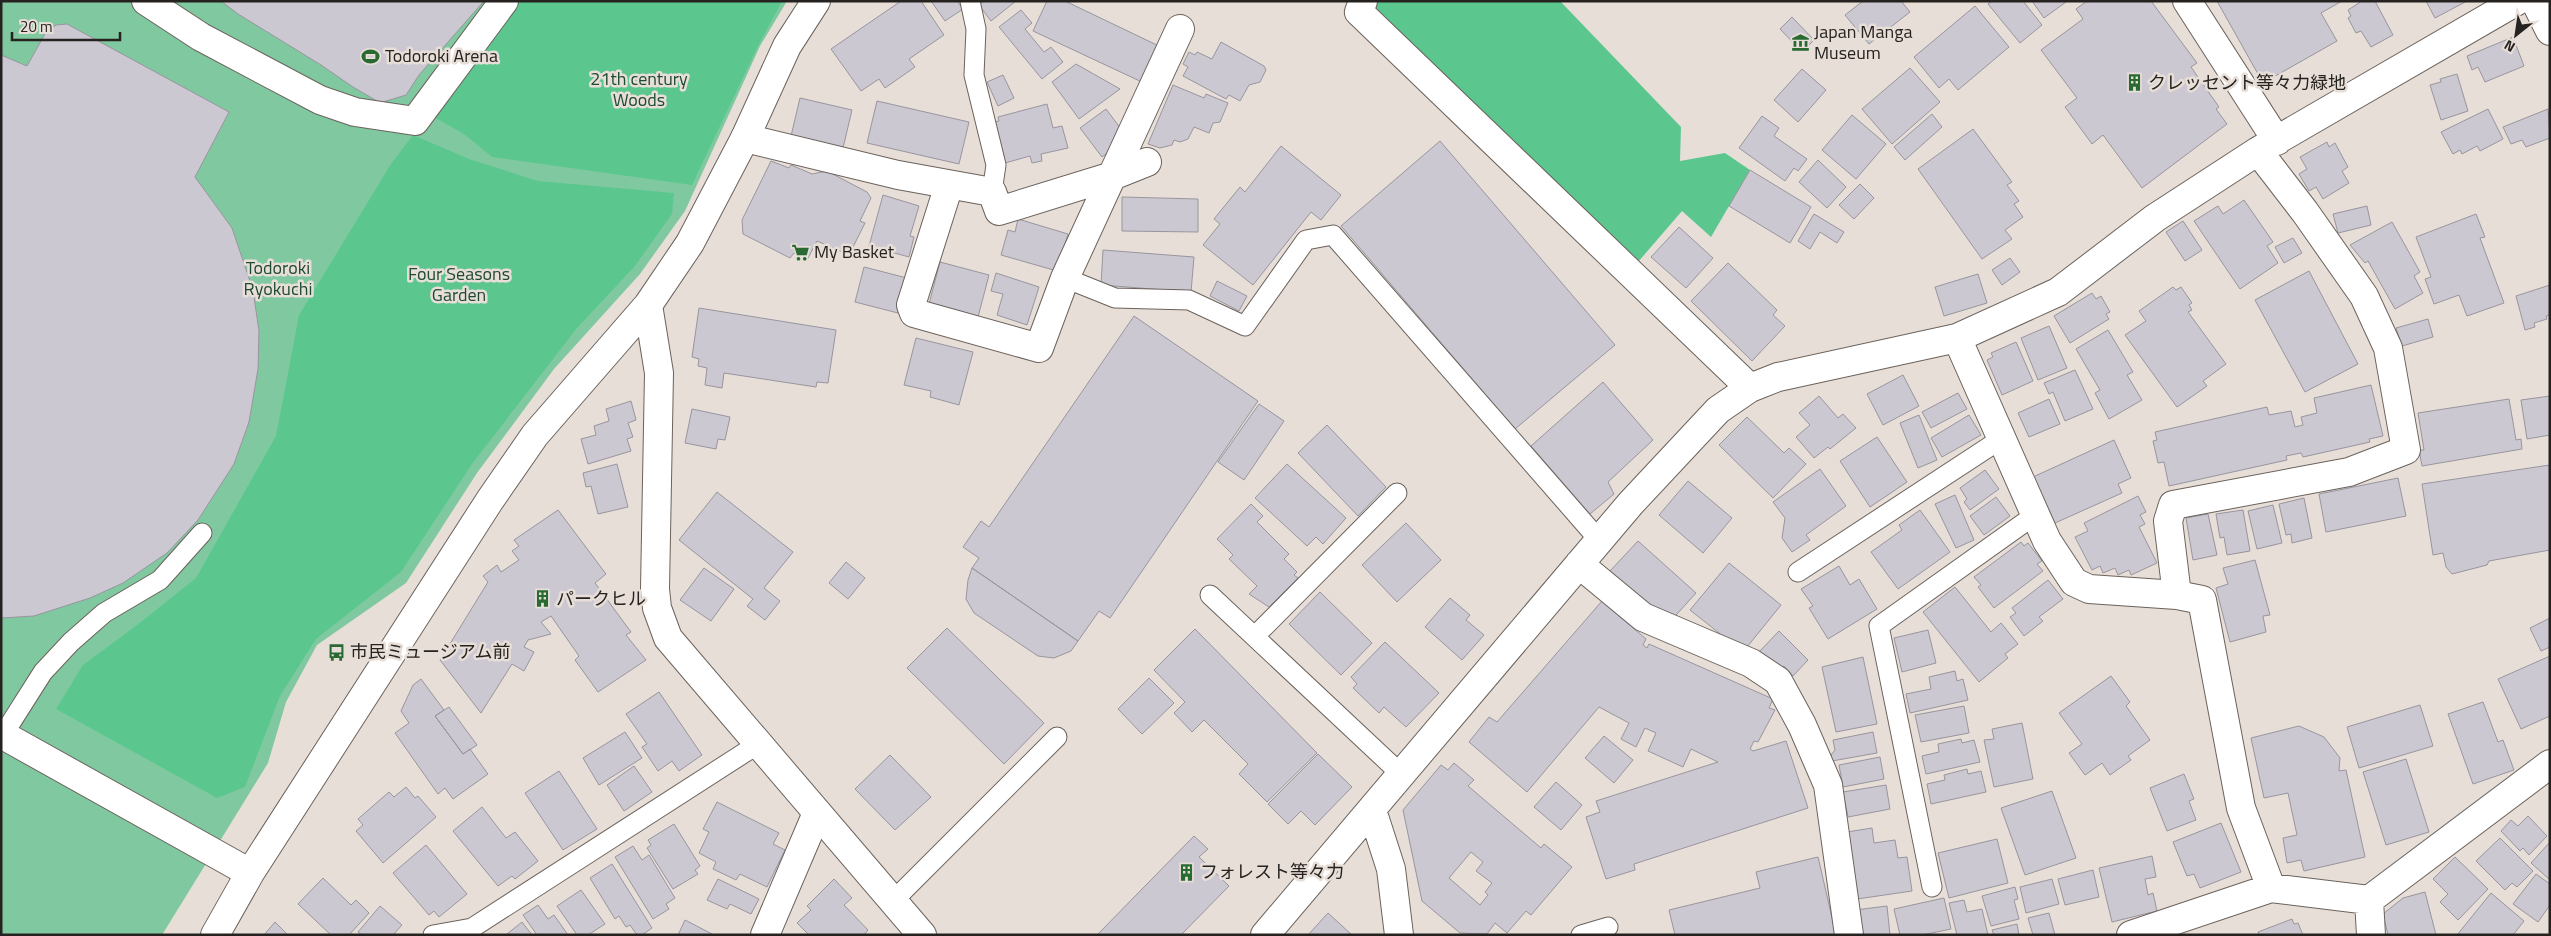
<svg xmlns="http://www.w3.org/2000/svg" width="2551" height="936" viewBox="0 0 2551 936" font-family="'Titillium Web','Noto Sans JP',sans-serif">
	<rect width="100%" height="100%" fill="#e8ded8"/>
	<path fill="#80c9a0" d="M1 1H787L760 46 685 211 640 274 554 369 477 473 406 583 317 645 286 702 268 763 162 935H1Z"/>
	<path fill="#5bc78f" d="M513 1H782L758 46 692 185 492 157 464 134 432 116Z
		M1374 1H1560L1681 127 1680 161 1725 153 1750 170 1711 237 1682 211 1638 262 1372 7Z
		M413 135 469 159 538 181 674 193 672 214 635 266 577 328 472 464 401 572 316 639 280 696 245 787 217 798 56 709 83 665 137 625 196 578 276 436 299 315 391 164Z"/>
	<path fill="#cbc8d2" stroke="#98959e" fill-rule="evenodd" d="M221 1H484L419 75 406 95 383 102 377 101 353 87 321 65 238 14Z
		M901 1H921L944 35 909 59 915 67 885 88 879 79 861 91 831 49Z
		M931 1H957L963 9 945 21Z
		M984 1H1016L991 21 979 5Z
		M1047 1H1065L1161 47 1144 83 1033 31Z
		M1863 1H1901L1910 12 1869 44 1845 15Z
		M1992 1H2023L2042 25 2020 43 1988 4Z
		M2032 1H2065L2066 2 2044 18Z
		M2087 1H2151L2197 63 2191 67 2219 107 2216 109 2227 124 2142 188 2103 135 2092 144 2065 107 2077 98 2041 50 2083 19 2076 9Z
		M2217 1H2342L2321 13 2337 41 2263 83Z
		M2362 1H2375L2393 35 2371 47 2361 31 2356 33 2348 18 2351 16 2348 10Z
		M2426 1H2467L2435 18Z
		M1975 6 2009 47 1958 90 1949 79 1939 88 1914 57Z
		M1021 10 1032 23 1025 29 1044 52 1051 47 1063 62 1042 79 999 27Z
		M1792 17 1814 40 1802 52 1780 29Z
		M67 24 229 112 195 177 232 228 253 290 259 331 258 369 249 422 234 464 198 520 167 553 123 583 90 598 34 616 1 618V55L27 66 46 32 56 25Z
		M2513 37 2524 66 2485 82 2478 67 2472 70 2467 56Z
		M1221 42 1264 66 1266 70 1260 82 1249 85 1240 101 1229 95 1226 99 1183 76 1188 67 1183 64 1189 52 1195 55 1197 52 1212 59Z
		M1076 64 1120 89 1079 119 1052 82Z
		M1910 68 1940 102 1892 144 1862 109Z
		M1802 69 1826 90 1798 122 1774 100Z
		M2457 74 2468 111 2441 120 2430 85 2441 82 2440 79Z
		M1003 75 1014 98 998 106 987 82Z
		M1173 85 1204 98 1206 94 1228 103 1220 122 1213 123 1209 133 1194 127 1188 139 1180 142 1174 140 1172 145 1160 148 1148 144Z
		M800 98 852 110 843 148 791 136Z
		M877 101 969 122 959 164 867 143Z
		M1047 104 1053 128 1062 126 1068 148 1041 154 1042 161 1032 163 1030 156 1005 163 994 122 999 121 998 117Z
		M1106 109 1124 133 1120 143 1102 157 1080 128Z
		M2488 109 2503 139 2480 151 2477 146 2462 154 2460 150 2453 154 2441 132Z
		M2548 109 2550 138 2526 147 2522 140 2511 144 2503 127Z
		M1932 114 1942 127 1905 160 1894 147Z
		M1852 115 1886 144 1856 179 1822 150Z
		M1762 116 1779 128 1774 136 1807 159 1798 171 1794 168 1785 181 1739 148Z
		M1973 129 2012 182 2007 185 2019 201 2014 204 2023 217 2005 230 2012 239 1982 259 1918 169Z
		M1440 141 1615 345 1515 429 1341 226Z
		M2327 142 2329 147 2335 143 2348 167 2342 171 2349 183 2323 199 2316 187 2309 191 2299 174 2307 169 2300 157Z
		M1281 146 1341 195 1321 220 1311 212 1253 285 1203 245 1220 224 1214 219 1240 187 1245 192Z
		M1818 160 1846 187 1827 208 1799 182Z
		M771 161 789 168 791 165 812 174 827 171 867 192 871 198 860 221 865 223 849 255 817 241 807 260 794 253 790 258 743 234 742 220Z
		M1750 170 1811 207 1790 243 1729 206Z
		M1860 184 1874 198 1854 219 1839 205Z
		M883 195 919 206 910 236 914 237 909 257 869 246Z
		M1122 197 1198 199V232L1122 231Z
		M2244 200 2273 242 2267 246 2278 263 2240 289 2194 221 2218 206 2223 214Z
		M2367 206 2371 225 2338 233 2333 214Z
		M1814 214 1844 232 1837 243 1820 232 1810 249 1798 241Z
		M2476 214 2485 237 2480 238 2504 303 2467 316 2459 295 2434 304 2425 279 2431 277 2416 237Z
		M1018 219 1068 234 1057 271 1001 255 1008 230 1015 232Z
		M2183 221 2202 250 2185 261 2166 232Z
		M2392 222 2420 272 2414 276 2423 293 2395 309 2368 261 2365 263 2350 245Z
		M1679 227 1713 258 1686 288 1651 257Z
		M2293 238 2302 253 2284 263 2275 247Z
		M1103 250 1194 257 1191 292 1101 285Z
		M2010 258 2020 272 2002 285 1992 270Z
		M940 262 989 275 978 317 929 304Z
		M1728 263 1777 310 1773 315 1785 326 1752 361 1691 301Z
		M864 267 907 278 898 313 855 302Z
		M2309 271 2358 364 2305 392 2255 300Z
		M996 273 1039 287 1027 325 997 315 1003 294 991 291Z
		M1978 274 1987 303 1944 316 1935 287Z
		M1217 281 1247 296 1239 311 1210 296Z
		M2550 285V315L2546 316 2547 319 2534 323 2535 327 2525 330 2516 296Z
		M2173 287 2176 290 2181 287 2192 303 2189 305 2192 310 2188 312 2226 364 2203 381 2207 386 2177 407 2125 335 2146 321 2139 311Z
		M2092 293 2096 299 2101 296 2110 312 2106 314 2109 319 2070 343 2054 316Z
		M699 308 836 330 828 383 817 382 816 387 724 373 722 388 705 385 707 368 698 366 699 359 692 357Z
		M1134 316 1258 401 1110 618 1099 611 1078 641 972 568 979 558 963 547 981 521 989 527Z
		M2428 319 2433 337 2402 346 2396 328Z
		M2049 326 2067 368 2038 380 2021 338Z
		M2108 330 2133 372 2127 375 2142 400 2109 419 2095 393 2100 390 2076 349Z
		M916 338 973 352 959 405 930 397 931 391 904 385Z
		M2016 342 2033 381 2002 395 1987 360 1993 357 1991 353Z
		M2075 370 2093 409 2065 421 2053 392 2049 394 2044 383Z
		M1903 375 1919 406 1883 425 1867 394Z
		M1603 382 1653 440 1608 482 1614 494 1590 514 1531 446Z
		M2371 385 2383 436 2369 439 2370 442 2303 457 2301 453 2286 456 2287 460 2169 486 2164 462 2158 463 2153 441 2157 440 2155 432 2267 407 2269 415 2291 411 2295 427 2303 425 2301 417 2317 413 2314 398Z
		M1958 393 1967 409 1931 428 1922 412Z
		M1819 396 1838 418 1843 414 1856 428 1830 449 1828 447 1814 458 1796 437 1810 425 1799 413Z
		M2550 396V435L2527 439 2521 400Z
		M2049 399 2060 424 2029 437 2018 413Z
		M2509 399 2516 440 2521 439 2522 449 2422 466 2419 450H2424L2418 413Z
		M631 401 636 420 628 423 633 437 627 439 631 451 588 464 581 439 596 435 594 426 609 421 606 409Z
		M1259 404 1284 421 1244 480 1218 462Z
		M692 409 730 417 725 440 718 439 716 449 685 443Z
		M1919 415 1937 460 1918 468 1900 423Z
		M1969 415 1981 435 1942 457 1931 438Z
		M1747 417 1784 453 1789 448 1806 464 1773 498 1719 445Z
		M1327 425 1386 487 1358 516 1298 453Z
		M1877 437 1907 482 1870 507 1840 461Z
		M2114 440 2131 478 2118 484 2122 493 2055 523 2033 477Z
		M617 464 628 507 598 514 591 486 586 487 583 473Z
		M1287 464 1346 518 1323 544 1316 537 1307 546 1255 498Z
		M2550 465V550L2489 561 2487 565 2452 574 2446 567 2443 553 2433 555 2422 484Z
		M1820 469 1846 506 1806 535 1810 540 1792 552 1782 538 1785 518 1773 502Z
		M1985 470 1999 489 1970 510 1964 502 1967 499 1960 488Z
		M2398 478 2406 516 2326 532 2319 494Z
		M1688 481 1732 518 1703 553 1659 515Z
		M717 492 793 552 764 588 780 601 765 620 747 606 753 599 679 540Z
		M1955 495 1974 540 1956 548 1935 504Z
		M2138 496 2146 512 2140 515 2145 524 2139 527 2157 563 2131 575 2129 570 2118 575 2115 568 2103 573 2100 566 2092 570 2075 537 2088 531 2084 523Z
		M1996 497 2010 516 1984 535 1970 516Z
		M2304 498 2312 538 2292 543 2291 534 2286 535 2279 504Z
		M1251 504 1263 516 1257 522 1289 554 1284 559 1297 572 1294 575 1298 578 1269 607 1249 594 1257 586 1229 559 1233 555 1217 539Z
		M2273 505 2282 543 2257 549 2248 511Z
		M558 510 606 574 595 583 631 632 626 635 646 660 598 692 575 660 579 656 551 616 541 622 551 634 528 640 524 647 534 652 524 671 512 664 481 713 440 660 488 582 483 576 497 565 501 572 519 560 512 551 519 546 514 540Z
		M1920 510 1950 552 1898 589 1871 552 1902 530 1899 525Z
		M2243 510 2250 551 2227 555 2224 537 2220 538 2216 514Z
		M2208 514 2217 555 2193 560 2186 518Z
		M1406 523 1441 560 1397 602 1362 565Z
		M1638 541 1696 593 1668 624 1610 571Z
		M2021 542 2024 546 2028 543 2042 561 2037 564 2043 571 1994 608 1978 587 1981 585 1974 577Z
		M2255 560 2270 615 2263 616 2266 632 2230 642 2216 588 2228 584 2223 568Z
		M846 562 865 578 848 599 829 583Z
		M1729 563 1781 605 1743 652 1690 610Z
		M1839 566 1850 585 1859 579 1877 609 1828 639 1809 608 1813 606 1801 589Z
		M704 568 734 589 711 621 680 600Z
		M972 568 1078 641 1071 651 1054 658 1038 656 974 613 966 599 968 580Z
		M2048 580 2063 599 2039 617 2043 621 2024 636 2010 617 2016 613 2012 608Z
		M1955 587 1991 632 2001 623 2018 644 2005 654 2008 658 1979 682 1923 612Z
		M1320 592 1372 643 1341 675 1289 624Z
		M1450 598 1470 615 1466 620 1484 635 1462 660 1425 627Z
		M1602 601 1646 639 1643 645 1647 648 1649 644 1773 699 1769 708 1775 710 1758 742 1754 741 1750 749 1753 751 1786 741 1808 808 1634 864 1635 870 1606 879 1586 817 1600 812 1596 801 1718 762 1691 749 1683 767 1648 751 1656 733 1645 728 1636 747 1621 739 1629 723 1599 707 1527 792 1469 742 1489 717 1497 722Z
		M2550 618V647L2541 651 2530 628Z
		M947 628 1044 723 1004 764 907 668Z
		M1195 629 1317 753 1267 802 1239 774 1248 764 1204 720 1192 732 1174 713 1185 702 1154 670Z
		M1928 630 1936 663 1902 672 1894 638Z
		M1779 631 1808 660 1793 676 1784 666 1779 672 1759 652Z
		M1385 642 1439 693 1406 727 1384 707 1379 713 1353 688 1357 684 1351 677Z
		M2550 656V716L2521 729 2498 679Z
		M1863 657 1877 724 1836 732 1822 667Z
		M1955 671 1957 681 1963 679 1968 700 1910 713 1906 694 1931 689 1929 677Z
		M2111 676 2130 702 2126 706 2150 740 2128 756 2131 760 2110 775 2102 763 2085 775 2069 753 2082 744 2059 713Z
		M1149 678 1174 703 1142 734 1118 709Z
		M421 679 444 710 435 716 463 754 470 749 488 774 453 799 445 788 438 794 395 733 409 723 401 711 413 685Z
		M659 692 702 755 679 771 672 761 658 771 642 747 647 744 626 714Z
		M2483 702 2498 742 2503 740 2514 770 2473 784 2448 714Z
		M2420 705 2433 746 2359 768 2347 727Z
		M1964 706 1969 733 1921 742 1915 715Z
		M449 707 477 745 463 754 435 716Z
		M2022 723 2033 779 1994 787 1984 740 1994 739 1992 729Z
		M2299 726 2324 737 2340 758 2339 771 2346 770 2365 857 2304 871 2301 860 2287 863 2283 838 2297 835 2288 793 2264 798 2251 738Z
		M625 732 642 758 599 785 583 758Z
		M1873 732 1877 753 1832 761 1831 755 1835 750 1833 740Z
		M1604 736 1633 760 1614 783 1585 758Z
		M1961 739 1962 743 1974 740 1980 762 1926 774 1922 756 1939 752 1938 744Z
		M1318 754 1352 787 1315 825 1301 811 1288 824 1268 804Z
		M890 755 931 797 895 830 855 789Z
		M1880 757 1884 779 1843 787 1839 765Z
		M2406 759 2429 832 2386 845 2363 772Z
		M1454 763 1474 780 1468 786 1541 848 1544 844 1572 867 1531 915 1526 911 1507 933 1495 923 1487 934 1460 933 1422 901 1403 810 1441 765 1448 770ZM1471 852 1483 862 1476 871 1492 883 1485 892 1488 895 1480 905 1449 878Z
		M634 766 652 792 624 811 607 785Z
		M1967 769 1968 774 1981 771 1986 792 1931 804 1927 784 1945 780 1944 775Z
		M559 771 597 829 563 850 525 793Z
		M2184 774 2194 799 2189 801 2196 820 2167 831 2150 788Z
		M1556 782 1582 805 1561 830 1534 807Z
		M1886 785 1890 809 1848 817 1843 792Z
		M406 787 415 798 418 796 436 817 383 863 356 831 363 825 358 819 389 792 394 797Z
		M2052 791 2076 858 2025 875 2001 808Z
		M717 802 779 833 773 844 785 850 767 887 740 874 736 880 713 869 716 862 699 853 709 832 703 829Z
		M482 807 506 838 515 832 538 861 515 879 512 876 498 886 453 831Z
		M2528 816 2547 836 2529 855 2523 848 2520 851 2501 831 2511 820 2518 826Z
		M2221 823 2241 872 2200 888 2194 874 2187 876 2173 842Z
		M674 824 700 866 695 870 698 874 673 889 647 848 651 845 648 840Z
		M1872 828 1874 843 1895 840 1898 858 1907 857 1912 891 1857 899 1847 832Z
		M1194 836 1208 849 1199 857 1229 886 1181 935H1097Z
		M2500 838 2533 871 2517 887 2512 883 2505 890 2476 861Z
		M1997 839 2008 883 1949 898 1938 853Z
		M2550 842V880L2531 863Z
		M426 845 467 894 439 917 434 911 429 915 393 873Z
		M633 846 642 860 649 855 675 898 666 904 669 909 653 919 615 857Z
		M2152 856 2156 877 2145 879 2148 895 2153 893 2157 911 2112 922 2099 868Z
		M1818 857 1836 935H1675L1669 910 1760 888 1756 872Z
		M2455 857 2488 889 2458 920 2440 902 2448 894 2433 879Z
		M612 864 652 928 642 935H637L630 925 626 927 619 916 615 919 590 878Z
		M2093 870 2099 897 2065 905 2058 879Z
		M2536 874 2550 884V905L2538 922 2513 904Z
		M323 878 351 905 356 900 369 913 349 935H331L298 904Z
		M718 879 759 899 751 914 730 904 727 909 707 900Z
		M834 879 852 898 844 905 868 930 864 935H809L797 923 811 910 807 906Z
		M2052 879 2059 904 2026 913 2020 887Z
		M2015 887 2018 899 2014 900 2019 919 1991 926 1982 896Z
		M581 890 605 924 588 935H577L557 906Z
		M2425 892 2436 935H2388L2383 914 2403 898Z
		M2491 893 2524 921 2513 935H2457Z
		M1944 898 1951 929 1922 935H1900L1894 909Z
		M1964 900 1967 912 1982 909 1988 935H1957L1949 903Z
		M538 905 548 919 554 915 568 935H537L523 915Z
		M380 906 402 925 393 935H362L358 932Z
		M1887 906 1890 935H1858L1855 910Z
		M1328 913 1352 935H1308Z
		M2049 913 2055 935H2033L2028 918Z
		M2292 919 2294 924 2298 923 2303 935H2259L2258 932Z
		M685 920 714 935H678Z
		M275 922 288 935H264Z
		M522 922 532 935H508L507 934Z
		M2017 924 2019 935H1994L1992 930Z"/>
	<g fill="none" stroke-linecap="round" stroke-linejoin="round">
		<defs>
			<path id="lane" d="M970 1 976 29 974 75 996 165 992 192
				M1065 278 1115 298 1189 300 1245 326 1306 240 1333 235 1599 540
				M1798 572 2001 439
				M1210 595 1402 775
				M1255 636 1397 493
				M3 735 43 672 71 642 104 613 160 580 202 533
				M1932 887 1879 626 2035 515
				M893 901 1057 737
				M433 935 472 928 758 744
				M1581 935 1608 927"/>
			<path id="street" d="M146 1 201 37 320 100 355 112 415 121 504 1
				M1363 1 1359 12 1750 388
				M2187 1 2277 141
				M745 138 898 175 992 192 999 211 1112 176 1065 278 1039 348 914 313 911 305 949 185
				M1147 162 1112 176 1180 29
				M1957 338 2047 541 2074 582 2089 589 2177 595 2202 600 2241 808 2271 888
				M1579 564 1643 617 1751 663 1778 681 1802 725 1828 785 1849 935
				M2177 595 2168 521 2173 505 2349 472 2406 450 2388 348 2364 296 2305 212 2258 151
				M1372 810 1391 869 1399 935
				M2369 900 2371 935
				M765 935 817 813
				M1265 935 1631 503 1718 410 1750 388 1778 377 1957 338 2058 292 2155 218 2258 151 2517 1
				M2131 935 2271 888 2369 900 2550 764"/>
			<path id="secondary" d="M648 305 659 373 655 589 657 608 668 638 922 935
				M1 734 250 873
				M215 935 250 873 490 500 535 435 648 305 690 243 745 138 787 46 816 1"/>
			<path id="highway" d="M2535 1 2550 31"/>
		</defs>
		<use href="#lane" stroke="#6b625c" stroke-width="21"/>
		<use href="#street" stroke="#6b625c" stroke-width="30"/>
		<use href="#secondary" stroke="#6b625c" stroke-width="30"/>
		<use href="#highway" stroke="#6b625c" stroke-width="30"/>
		<use href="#lane" stroke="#fff" stroke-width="19"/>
		<use href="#street" stroke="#fff" stroke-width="28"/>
		<use href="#secondary" stroke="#fff" stroke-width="28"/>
		<use href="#highway" stroke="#fff" stroke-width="28"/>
	</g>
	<defs>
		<symbol id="museum-bare" viewBox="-9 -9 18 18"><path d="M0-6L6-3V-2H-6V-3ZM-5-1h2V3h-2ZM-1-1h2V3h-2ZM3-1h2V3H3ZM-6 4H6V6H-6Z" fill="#296a33" stroke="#e8ded8" stroke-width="2.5" paint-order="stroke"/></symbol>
		<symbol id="stadium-bare" viewBox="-9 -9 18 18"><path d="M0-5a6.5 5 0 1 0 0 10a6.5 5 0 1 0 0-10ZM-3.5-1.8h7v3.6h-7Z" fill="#296a33" stroke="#e8ded8" stroke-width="2.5" paint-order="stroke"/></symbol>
		<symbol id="building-bare" viewBox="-9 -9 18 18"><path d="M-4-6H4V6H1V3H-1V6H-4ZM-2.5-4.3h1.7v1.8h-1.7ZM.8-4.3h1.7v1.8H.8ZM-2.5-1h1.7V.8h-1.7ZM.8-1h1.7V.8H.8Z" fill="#296a33" stroke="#e8ded8" stroke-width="2.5" paint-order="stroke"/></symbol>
		<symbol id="supermarket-bare" viewBox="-9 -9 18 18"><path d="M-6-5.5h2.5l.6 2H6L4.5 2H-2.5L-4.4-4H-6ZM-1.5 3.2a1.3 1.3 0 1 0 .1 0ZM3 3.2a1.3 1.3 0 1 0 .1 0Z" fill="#296a33" stroke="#e8ded8" stroke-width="2.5" paint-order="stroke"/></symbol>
		<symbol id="bus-bare" viewBox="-9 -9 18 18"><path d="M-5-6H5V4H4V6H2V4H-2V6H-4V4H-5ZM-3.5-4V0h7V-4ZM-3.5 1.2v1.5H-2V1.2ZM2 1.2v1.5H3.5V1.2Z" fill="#296a33" stroke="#e8ded8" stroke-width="2.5" paint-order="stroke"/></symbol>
	</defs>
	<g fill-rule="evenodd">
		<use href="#museum-bare" x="1788" y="30" width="25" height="25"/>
		<use href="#stadium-bare" x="358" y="44" width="25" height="25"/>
		<use href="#building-bare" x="2122" y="70" width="25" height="25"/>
		<use href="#supermarket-bare" x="788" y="240" width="25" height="25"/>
		<use href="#building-bare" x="530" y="586" width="25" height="25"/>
		<use href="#bus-bare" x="324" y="640" width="25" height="25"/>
		<use href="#building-bare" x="1174" y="860" width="25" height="25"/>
	</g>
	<g text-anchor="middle" stroke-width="5" stroke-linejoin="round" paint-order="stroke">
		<g font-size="18" fill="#25221f" stroke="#e8ded8" text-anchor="start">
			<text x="1814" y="38">Japan Manga<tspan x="1814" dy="21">Museum</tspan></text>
			<text x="385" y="62">Todoroki Arena</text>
			<text x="2148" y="89">クレッセント等々力緑地</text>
			<text x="814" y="258">My Basket</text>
			<text x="556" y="605">パークヒル</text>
			<text x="350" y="658">市民ミュージアム前</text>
			<text x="1200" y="878">フォレスト等々力</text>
		</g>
		<g font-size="18" fill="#1d4a32" stroke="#e8ded8">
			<text x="639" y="85">21th century<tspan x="639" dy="21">Woods</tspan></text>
			<text x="278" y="274">Todoroki<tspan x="278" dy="21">Ryokuchi</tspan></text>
			<text x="459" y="280">Four Seasons<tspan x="459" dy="21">Garden</tspan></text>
		</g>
	</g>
	<rect width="2551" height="936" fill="none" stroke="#25221f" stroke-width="5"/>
	<g transform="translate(2516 35) rotate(210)" stroke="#e8ded8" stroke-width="4" paint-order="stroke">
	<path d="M0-4L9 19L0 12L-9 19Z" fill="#25221f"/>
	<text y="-8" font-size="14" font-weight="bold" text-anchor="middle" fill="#25221f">N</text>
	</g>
	<path d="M12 32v8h108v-8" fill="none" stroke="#25221f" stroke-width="2.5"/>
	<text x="20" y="32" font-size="15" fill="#25221f" stroke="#e8ded8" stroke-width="4" paint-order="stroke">20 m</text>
</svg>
